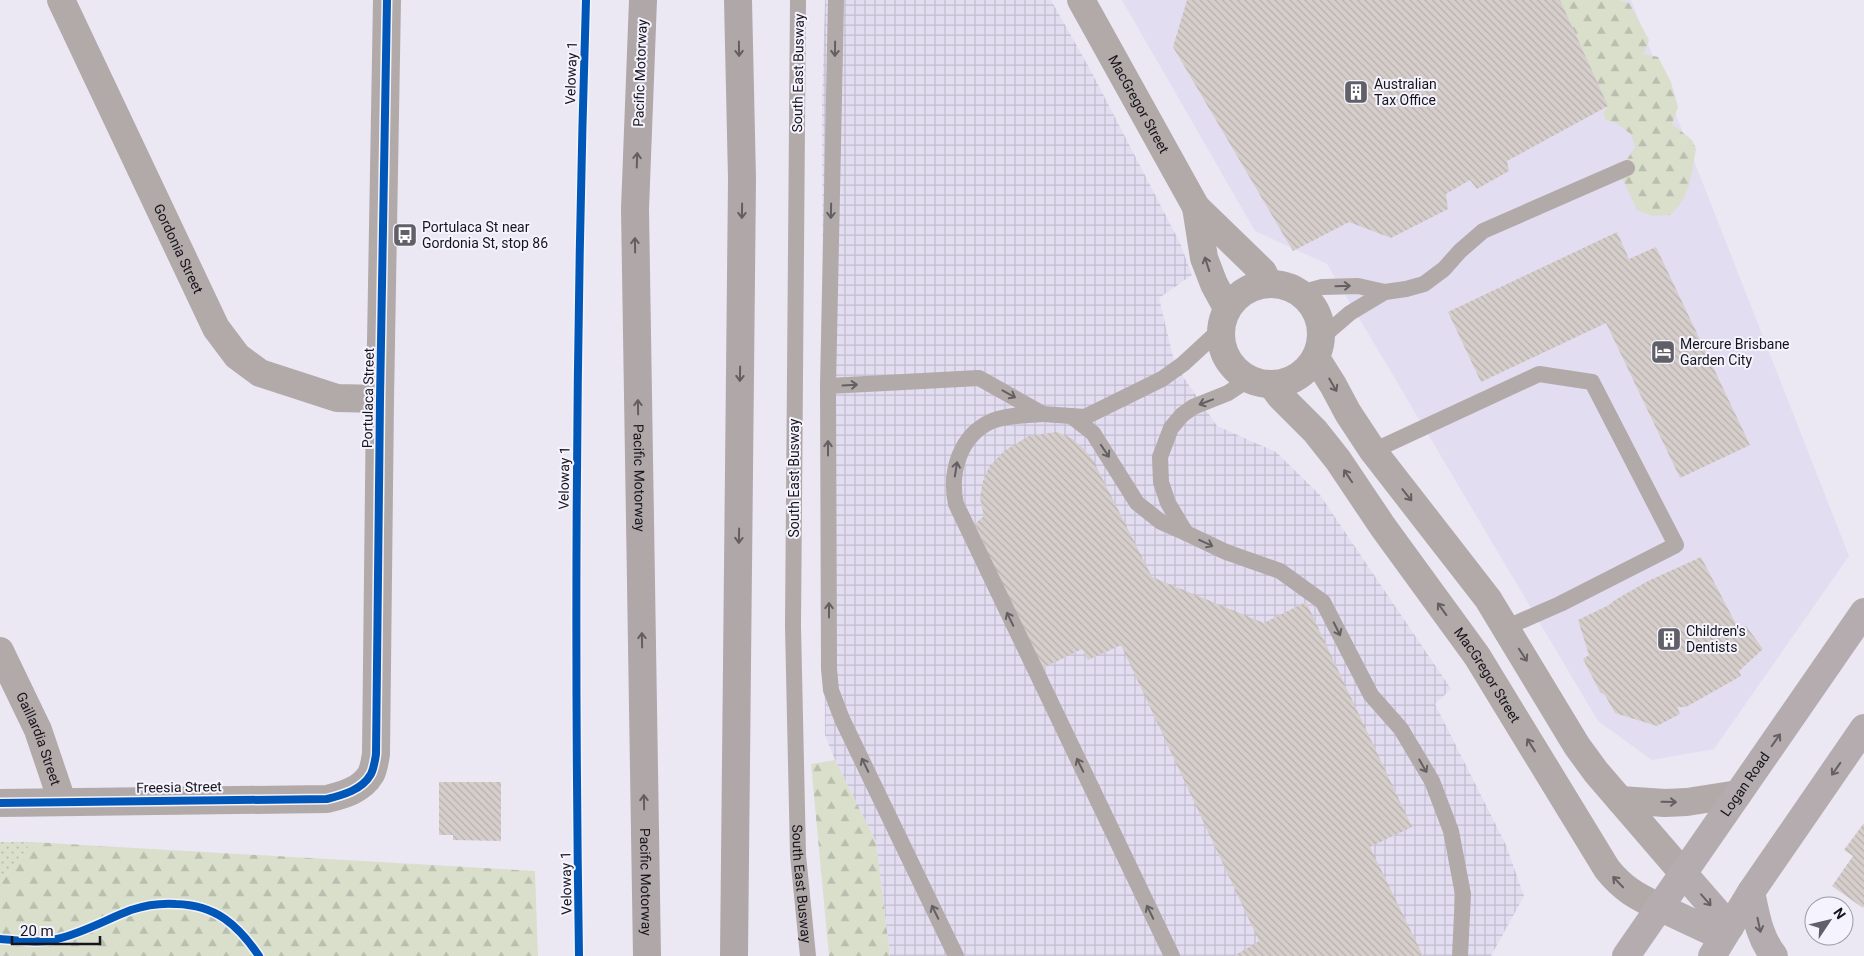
<svg xmlns="http://www.w3.org/2000/svg" width="1864" height="956" viewBox="0 0 1864 956" font-family="Roboto,sans-serif">
	<defs>
		<pattern id="industrial-grid" width="8" height="8" patternUnits="userSpaceOnUse" patternTransform="scale(1.25)"><rect width="8" height="8" fill="#e2ddf1"/><path d="M0 4h8M4 0v8" fill="none" stroke="#c1bdce"/></pattern>
		<pattern id="forest-firs" width="22" height="20" patternUnits="userSpaceOnUse" patternTransform="scale(1.25)"><rect width="22" height="20" fill="#dadfcc"/><path d="M5 1l3.5 6h-7zM16 11l3.5 6h-7z" fill="#babeaf"/></pattern>
		<pattern id="park-dots" width="8" height="8" patternUnits="userSpaceOnUse" patternTransform="scale(1.25)"><rect width="8" height="8" fill="#dadfcc"/><path d="M2 2h.1M6 6h.1" fill="none" stroke="#babeaf" stroke-width="1.8" stroke-linecap="round"/></pattern>
		<pattern id="building-back-hatch" width="6" height="6" patternUnits="userSpaceOnUse" patternTransform="scale(1.25)"><rect width="6" height="6" fill="#d6cecb"/><path d="M-1 5l2 2M0 0l6 6M5-1l2 2" fill="none" stroke="#b7b0ae"/></pattern>
	</defs>
	<rect width="100%" height="100%" fill="#ebe8f4"/>
	<path fill="#e2ddf1" d="M1122 0H1631L1849 556 1714 749 1652 760 1598 721 1327 264 1255 231Z"/>
	<path fill="url(#industrial-grid)" d="M825 0H1051L1092 73 1180 243 1192 275 1159 298 1175 365 1217 426 1276 452 1320 495 1451 689 1435 704 1506 845 1524 896 1491 956H890L876 842 835 760 825 735 822 102Z"/>
	<path fill="url(#forest-firs)" d="M1560 0H1619L1629 3 1649 40 1644 54 1658 57 1671 82 1678 107 1672 124 1692 140 1696 149C1691 175 1691 197 1670 215L1652 216 1637 210 1622 178V167L1635 147 1631 134 1614 122 1606 120 1603 114 1608 106Z
		M835 760 876 842 890 956H829L811 764Z
		M32 842 535 871 538 956H0V884Z"/>
	<path fill="url(#park-dots)" d="M0 842H32L0 884Z"/>
	<path fill="url(#building-back-hatch)" d="M1187 0H1560L1608 106 1507 161 1509 171 1477 189 1470 180 1446 194 1448 209 1391 238 1349 222 1293 251 1173 47Z
		M1617 232 1629 259 1656 247 1750 445 1680 478 1606 323 1481 382 1448 312Z
		M1057 432 1071 438 1083 448 1093 460 1152 577 1264 623 1306 602 1412 827 1370 847 1423 956H1234L1259 941 1121 645 1088 660 1082 649 1041 669 975 524 984 516 980 498 983 481 989 467 1004 451 1029 436Z
		M1701 557 1738 628 1746 626 1763 649 1739 671 1741 676 1686 707H1677L1680 714 1657 726 1615 713 1605 695 1600 692 1583 659 1589 655 1578 620 1609 605 1615 600 1648 581Z
		M439 782H501V841L453 840V835H439Z
		M1864 823V906L1863 908 1832 886 1853 856 1844 850Z"/>
	<g fill="none" stroke-linecap="round" stroke-linejoin="round">
		<g stroke="#b2a9a9" stroke-width="16">
			<path id="s1" d="M798 0 793 626 798 855 808 956"/>
			<path d="M836 0 828 386 979 378 1043 414 1085 417 1162 379 1183 364 1221 329"/>
			<path d="M1300 293 1322 287 1358 286 1385 292"/>
			<path d="M1321 338 1350 313 1385 292 1406 289 1424 284 1444 269 1460 251 1483 231 1627 168"/>
			<path d="M1249 379 1228 393 1193 407 1182 415 1171 428 1160 457 1161 482 1168 503 1186 533 1226 552 1280 571 1323 602 1371 695 1401 729 1432 781 1451 831 1463 894 1460 956"/>
			<path d="M828 386 829 669 831 690 842 719 956 956"/>
			<path d="M1043 414C1026 415 1008 415 992 421 960 435 949 472 956 504L1172 956"/>
			<path d="M1071 416 1093 433 1137 503 1161 522 1186 533"/>
			<path d="M1373 451 1539 374 1592 382 1676 545 1560 604 1505 628"/>
		</g>
		<g stroke="#b2a9a9" stroke-width="28">
			<path id="s2" d="M61 0 216 328 237 356 260 373 337 398 380 399"/>
			<path id="s3" d="M0 651 38 730 62 801"/>
		</g>
		<g stroke="#b2a9a9" stroke-width="28">
			<path id="s4" d="M1081 0 1196 207 1263 272 1268 283"/>
			<path d="M1196 207 1204 258 1214 284 1227 308"/>
			<circle cx="1271" cy="334" r="50"/>
			<path d="M1316 358 1333 385 1348 413 1373 451 1488 599 1577 746 1596 772 1683 873"/>
			<path id="s5" d="M1272 385 1280 396 1315 431 1338 460 1383 527 1477 656 1607 869C1623 889 1636 896 1659 907"/>
			<path d="M1620 800 1665 803 1687 802 1738 794"/>
			<path d="M0 803 327 799C343 795 362 790 371 774 374 768 375 760 376 754L380 399 387 0"/>
		</g>
		<g stroke="#b4acae" stroke-width="28">
			<path d="M1683 873 1730 927"/>
			<path d="M1751 892C1756 915 1759 937 1774 956"/>
			<path d="M1659 907 1723 937"/>
			<path id="s6" d="M1626 956 1864 612"/>
			<path d="M1712 956 1751 892 1864 728"/>
		</g>
		<g stroke="#b0a7a9" stroke-width="28">
			<path id="s7" d="M643 0 635 209 647 956"/>
			<path d="M734 956 742 179 738 0"/>
		</g>
		<defs>
			<path id="cycleway" d="M0 803 327 799C343 795 362 790 371 774 374 768 375 760 376 754L380 399 387 0
				M0 939C19 940 37 944 57 939 83 933 107 919 131 910 146 905 161 903 176 904 216 905 238 925 259 956
				M579 956C574 637 576 319 586 0"/>
		</defs>
		<use href="#cycleway" stroke="#f5f3fe" stroke-width="11"/>
		<use href="#cycleway" stroke="#0057b8" stroke-width="8"/>
	</g>
	<defs><path id="oneway-shaft" d="M-6 0H5M1.5-3L5.5 0L1.5 3" fill="none" stroke-width="1.6" stroke-linecap="round" stroke-linejoin="round" transform="scale(1.25)"/></defs>
	<g stroke="#645e62">
		<use href="#oneway-shaft" transform="translate(739 49) rotate(89)"/>
		<use href="#oneway-shaft" transform="translate(637 160) rotate(-88)"/>
		<use href="#oneway-shaft" transform="translate(742 211) rotate(91)"/>
		<use href="#oneway-shaft" transform="translate(635 245) rotate(-91)"/>
		<use href="#oneway-shaft" transform="translate(740 374) rotate(91)"/>
		<use href="#oneway-shaft" transform="translate(638 407) rotate(-91)"/>
		<use href="#oneway-shaft" transform="translate(739 536) rotate(91)"/>
		<use href="#oneway-shaft" transform="translate(642 640) rotate(-91)"/>
		<use href="#oneway-shaft" transform="translate(644 802) rotate(-91)"/>
	</g>
	<g stroke="#645f62">
		<use href="#oneway-shaft" transform="translate(835 49) rotate(91)"/>
		<use href="#oneway-shaft" transform="translate(831 211) rotate(91)"/>
		<use href="#oneway-shaft" transform="translate(1207 264) rotate(-108)"/>
		<use href="#oneway-shaft" transform="translate(1343 286) rotate(-2)"/>
		<use href="#oneway-shaft" transform="translate(850 385) rotate(-3)"/>
		<use href="#oneway-shaft" transform="translate(1333 385) rotate(60)"/>
		<use href="#oneway-shaft" transform="translate(1009 394) rotate(29)"/>
		<use href="#oneway-shaft" transform="translate(1206 402) rotate(159)"/>
		<use href="#oneway-shaft" transform="translate(828 448) rotate(-90)"/>
		<use href="#oneway-shaft" transform="translate(1105 451) rotate(56)"/>
		<use href="#oneway-shaft" transform="translate(956 469) rotate(-81)"/>
		<use href="#oneway-shaft" transform="translate(1348 476) rotate(-124)"/>
		<use href="#oneway-shaft" transform="translate(1407 495) rotate(51)"/>
		<use href="#oneway-shaft" transform="translate(1206 543) rotate(25)"/>
		<use href="#oneway-shaft" transform="translate(1442 609) rotate(-126)"/>
		<use href="#oneway-shaft" transform="translate(829 610) rotate(-90)"/>
		<use href="#oneway-shaft" transform="translate(1010 619) rotate(-116)"/>
		<use href="#oneway-shaft" transform="translate(1337 629) rotate(63)"/>
		<use href="#oneway-shaft" transform="translate(1523 655) rotate(57)"/>
		<use href="#oneway-shaft" transform="translate(1531 745) rotate(-122)"/>
		<use href="#oneway-shaft" transform="translate(865 765) rotate(-116)"/>
		<use href="#oneway-shaft" transform="translate(1080 765) rotate(-116)"/>
		<use href="#oneway-shaft" transform="translate(1423 766) rotate(60)"/>
		<use href="#oneway-shaft" transform="translate(1669 802) rotate(1)"/>
		<use href="#oneway-shaft" transform="translate(1618 882) rotate(-134)"/>
		<use href="#oneway-shaft" transform="translate(935 912) rotate(-116)"/>
		<use href="#oneway-shaft" transform="translate(1150 912) rotate(-116)"/>
	</g>
	<g stroke="#666065">
		<use href="#oneway-shaft" transform="translate(1776 740) rotate(-55)"/>
		<use href="#oneway-shaft" transform="translate(1836 769) rotate(125)"/>
		<use href="#oneway-shaft" transform="translate(1706 900) rotate(49)"/>
		<use href="#oneway-shaft" transform="translate(1759 925) rotate(78)"/>
	</g>
	<defs>
		<symbol id="building-square" viewBox="-11 -11 22 22"><rect x="-9" y="-9" width="18" height="18" rx="4" fill="#615f68" stroke="#f5f3fe"/><path d="M-4-6H4V6H1V3H-1V6H-4ZM-2.5-4.3h1.7v1.8h-1.7ZM.8-4.3h1.7v1.8H.8ZM-2.5-1h1.7V.8h-1.7ZM.8-1h1.7V.8H.8Z" fill="#fff"/></symbol>
		<symbol id="bus-square" viewBox="-11 -11 22 22"><rect x="-9" y="-9" width="18" height="18" rx="4" fill="#615f68" stroke="#f5f3fe"/><path d="M-5-6H5V4H4V6H2V4H-2V6H-4V4H-5ZM-3.5-4V0h7V-4ZM-3.5 1.2v1.5H-2V1.2ZM2 1.2v1.5H3.5V1.2Z" fill="#fff"/></symbol>
		<symbol id="hotel-square" viewBox="-11 -11 22 22"><rect x="-9" y="-9" width="18" height="18" rx="4" fill="#615f68" stroke="#f5f3fe"/><path d="M-6-4.5h1.5V1H6V5H4.5V3h-9V5H-6ZM-4 0a1.8 1.8 0 1 1 3.6 0ZM.5 0V-2.5h3Q6-2.5 6 0Z" fill="#fff"/></symbol>
	</defs>
	<g fill-rule="evenodd">
		<use href="#building-square" x="1342" y="78" width="28" height="28"/>
		<use href="#bus-square" x="391" y="221" width="28" height="28"/>
		<use href="#hotel-square" x="1649" y="338" width="28" height="28"/>
		<use href="#building-square" x="1655" y="625" width="28" height="28"/>
	</g>
	<g text-anchor="middle" stroke-width="4" stroke-linejoin="round" paint-order="stroke">
		<g font-size="14" fill="#17151c" stroke="#f5f3fe">
			<text transform="translate(571 73) rotate(-88)" y="5">Veloway 1</text>
			<text transform="translate(640 73) rotate(-88)" y="5">Pacific Motorway</text>
			<text transform="translate(798 73) rotate(-89)" y="5">South East Busway</text>
			<text dy="5" stroke="none"><textPath href="#s4" startOffset="119">MacGregor Street</textPath></text>
			<text dy="5" stroke="none"><textPath href="#s2" startOffset="275">Gordonia Street</textPath></text>
			<text transform="translate(368 398) rotate(-89)" y="5">Portulaca Street</text>
			<text transform="translate(564 478) rotate(-89)" y="5">Veloway 1</text>
			<text dy="5" stroke="none"><textPath href="#s7" startOffset="478">Pacific Motorway</textPath></text>
			<text transform="translate(794 478) rotate(-90)" y="5">South East Busway</text>
			<text dy="5" stroke="none"><textPath href="#s5" startOffset="362">MacGregor Street</textPath></text>
			<text dy="5" stroke="none"><textPath href="#s3" startOffset="96">Gaillardia Street</textPath></text>
			<text dy="5" stroke="none"><textPath href="#s6" startOffset="209">Logan Road</textPath></text>
			<text transform="translate(179 787) rotate(-1)" y="5">Freesia Street</text>
			<text transform="translate(566 883) rotate(-91)" y="5">Veloway 1</text>
			<text dy="5" stroke="none"><textPath href="#s7" startOffset="882">Pacific Motorway</textPath></text>
			<text dy="5" stroke="none"><textPath href="#s1" startOffset="884">South East Busway</textPath></text>
		</g>
		<g font-size="14" fill="#17151c" stroke="#f5f3fe" text-anchor="start">
			<text x="1374" y="89">Australian<tspan x="1374" dy="16">Tax Office</tspan></text>
			<text x="422" y="232">Portulaca St near<tspan x="422" dy="16">Gordonia St, stop 86</tspan></text>
			<text x="1680" y="349">Mercure Brisbane<tspan x="1680" dy="16">Garden City</tspan></text>
			<text x="1686" y="636">Children's<tspan x="1686" dy="16">Dentists</tspan></text>
		</g>
	</g>
	<g transform="translate(1829 921) rotate(55)"><circle r="24" fill="#f5f3fe" stroke="#9c9aa4"/>
	<path d="M0-4L9 19L0 12L-9 19Z" fill="#615f68"/>
	<text y="-8" font-size="14" font-weight="bold" text-anchor="middle" fill="#17151c">N</text>
	</g>
	<path d="M12 936v8h88v-8" fill="none" stroke="#17151c" stroke-width="2.5"/>
	<text x="20" y="936" font-size="15" fill="#17151c" stroke="#f5f3fe" stroke-width="4" paint-order="stroke">20 m</text>
</svg>
